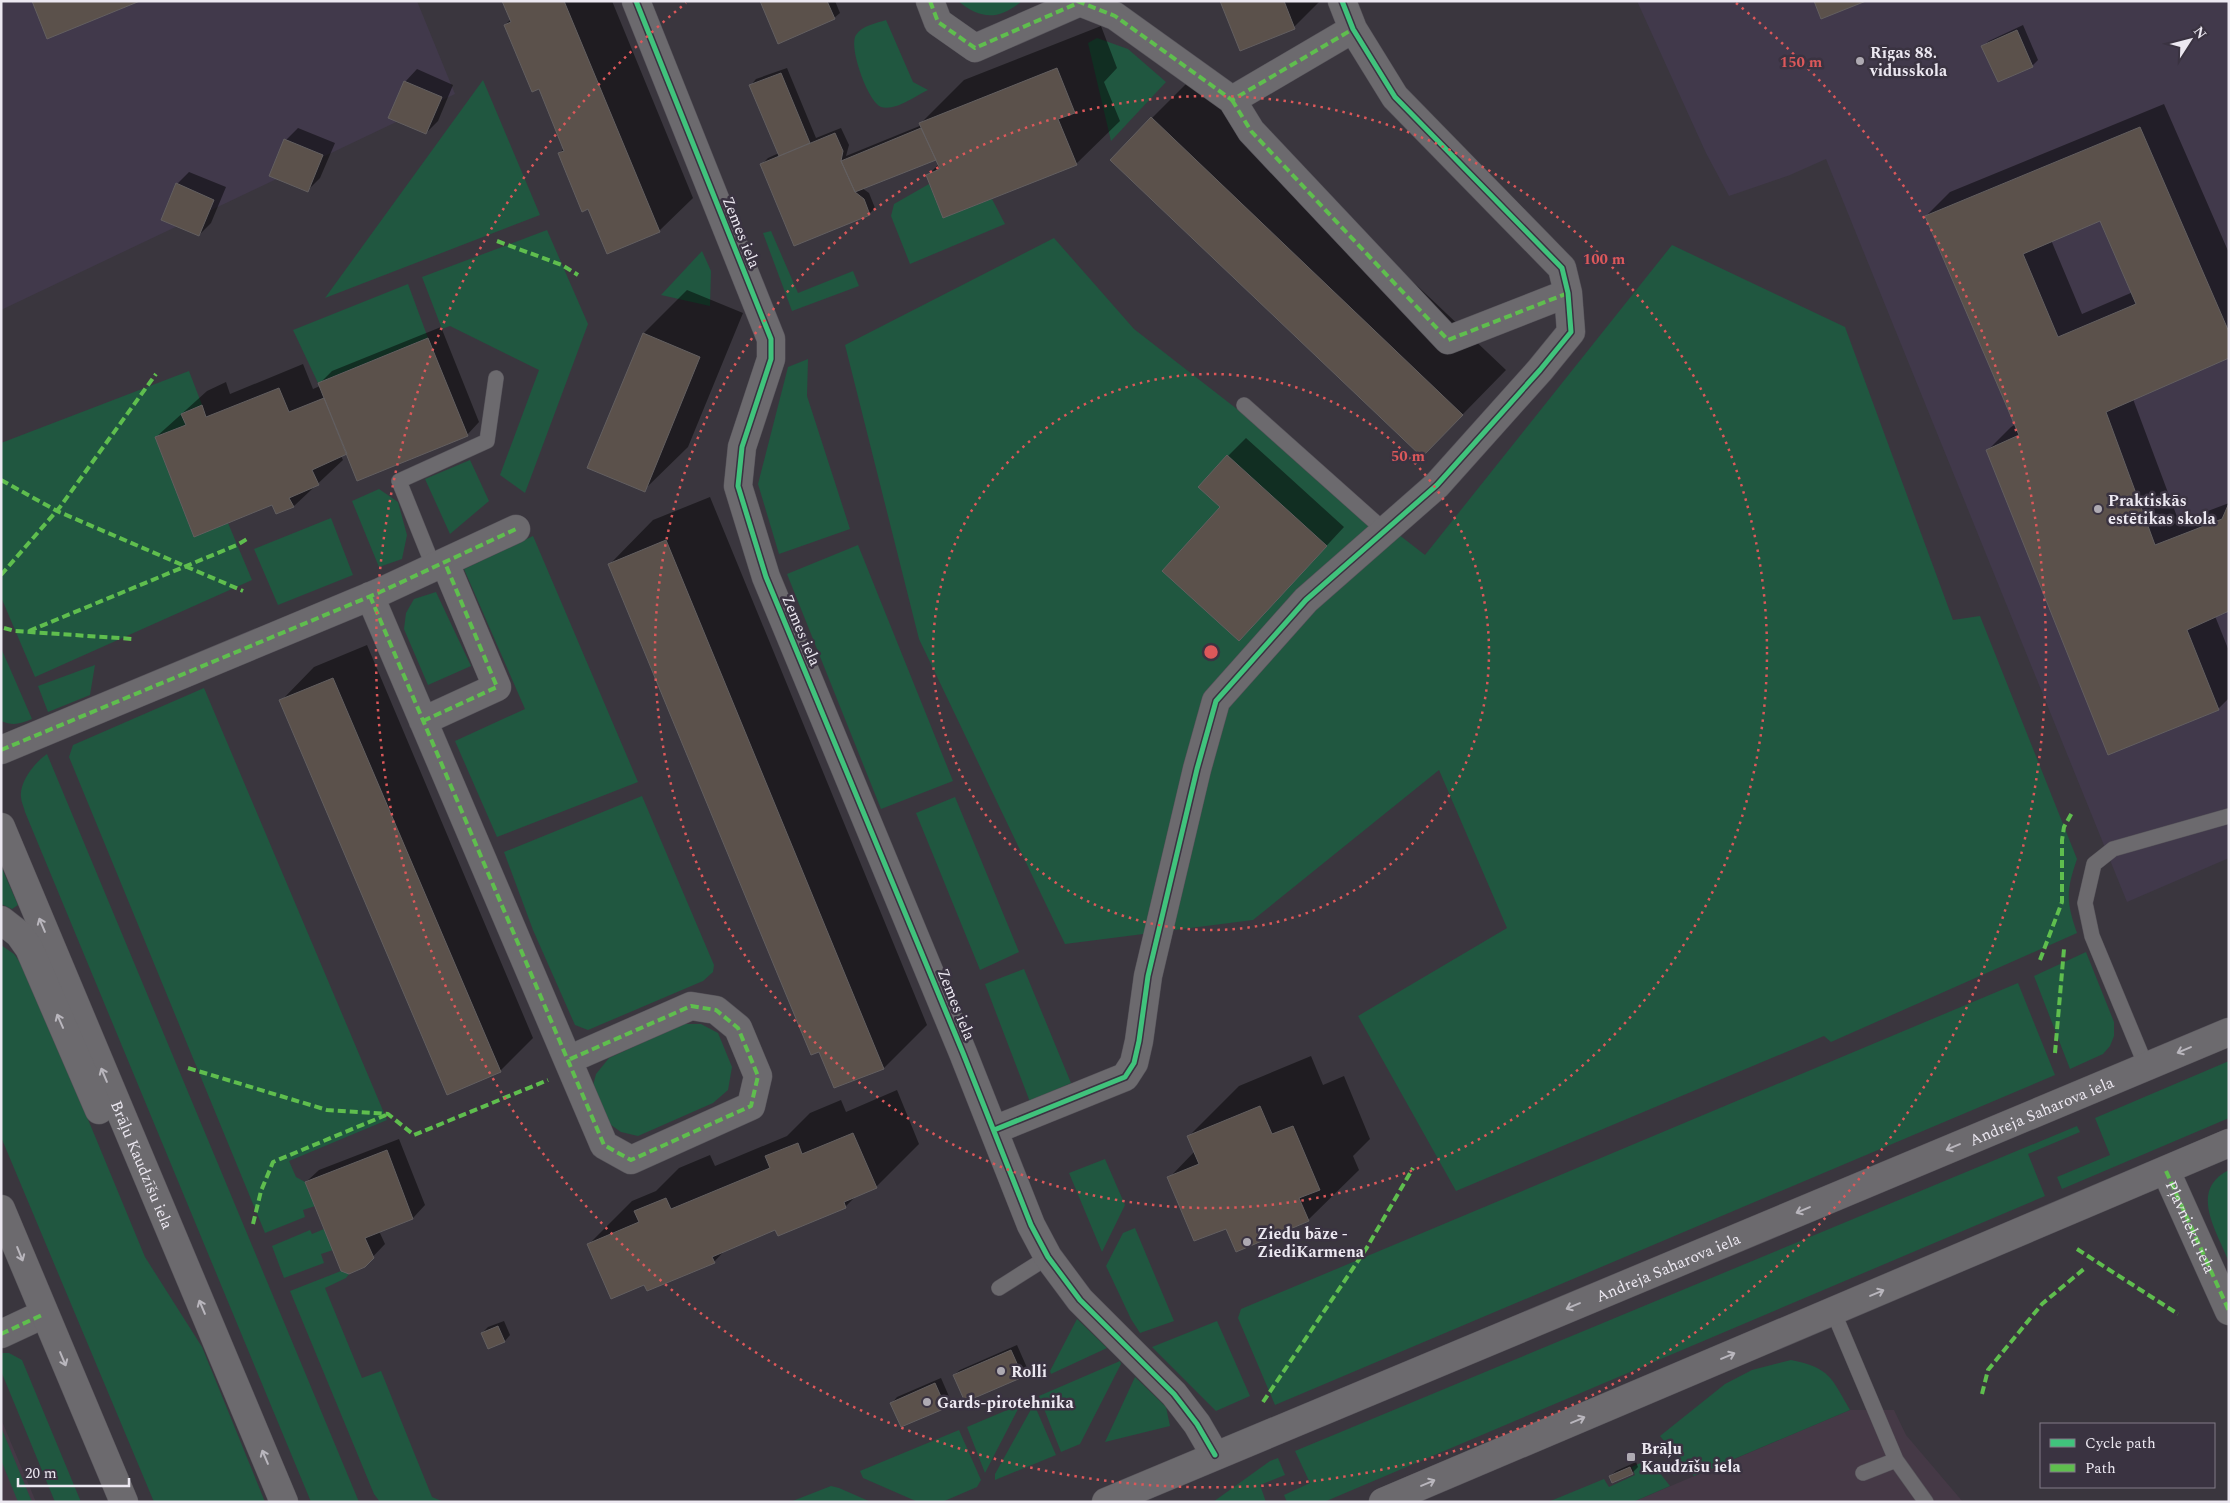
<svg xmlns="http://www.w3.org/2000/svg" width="2230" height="1503" viewBox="0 0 2230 1503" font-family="Spectral,serif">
	<rect width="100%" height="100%" fill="#3a363e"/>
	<path fill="#453946" d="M1850 1410H1894L1906 1435 1963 1502H1633Z
		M1 1419 36 1502H1Z"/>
	<path fill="#41394b" d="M1 1H417L455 94 1 310Z
		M1637 1H2229V858L2127 902 1826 159 1790 175 1729 196 1706 153Z"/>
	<path fill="#205740" d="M958 1H1022C999 20 981 20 958 1Z
		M886 20 913 82 928 90C915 96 896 111 881 107 868 102 848 47 856 35 861 26 877 23 886 20Z
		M1097 38 1128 49 1166 82 1111 141 1088 43Z
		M483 80 540 215 325 298Z
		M929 184 943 217 992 199 1005 224 910 264 891 216 894 204Z
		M547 230 588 324 525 493 500 475 539 370 450 326 442 329 422 277Z
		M771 231 798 293 853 271 859 286 792 311 763 233Z
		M1054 238 1134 329 1425 555 1672 245 1845 327 1953 620 1980 616 2077 859C2066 891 2066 901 2077 933L1831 1042 1824 1036 1456 1191 1358 1016 1507 928 1439 770 1253 920 1065 944 919 639 845 345Z
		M702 251 711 271 710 306 661 295Z
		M408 284 428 338 318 383 293 330Z
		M808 359 807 396 850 529 779 554 758 484 788 367Z
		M189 371 202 405 181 414 186 425 155 437 194 536 228 523 252 580 35 677 1 597V443Z
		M470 460 489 501 450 534 425 479Z
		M379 489 398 502 407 535 402 559 379 567 352 501Z
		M331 518 353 575 278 605 254 549Z
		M533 536 638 782 497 837 455 741 525 709 464 569Z
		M858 545 953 781 881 809 787 574Z
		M436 592 471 666 428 685 404 629 406 613 414 599Z
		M1 648 32 719C20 724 13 726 1 721Z
		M95 665 90 695 48 712 38 686Z
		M204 688 387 1120 289 1161 296 1177 305 1182 315 1206 303 1210 305 1217 265 1233 69 757 73 745Z
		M47 754 359 1502H311L25 812C24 807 21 802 21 797 19 782 36 761 47 754Z
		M642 796 714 965 713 972 703 981 588 1030 575 1025 533 930 504 852Z
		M955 797 1019 952 980 970 916 813Z
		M1 866 18 905 12 909 1 904Z
		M1 945 14 954 27 972 145 1257 202 1347 265 1502H154L1 1137Z
		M2086 952 2114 1022V1036L2110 1046 2103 1054 2070 1069 2034 976Z
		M1024 969 1071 1083 1030 1102 985 984Z
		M2018 983 2055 1075 1275 1405 1238 1318 1241 1309Z
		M683 1024H701L718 1033 732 1067 728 1090 713 1103 638 1136 621 1132 604 1120 591 1093 596 1074 609 1058Z
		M2229 1061V1118L2062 1189 2057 1177 2110 1155 2095 1118Z
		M2077 1126 2080 1132 2028 1154 2045 1196 1324 1502H1287L1284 1495 1310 1483 1295 1451Z
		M1105 1159 1125 1205 1102 1252 1069 1173Z
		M2229 1170V1262C2217 1231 2188 1190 2229 1170Z
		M1135 1228 1174 1321 1140 1333 1131 1319 1106 1266 1123 1233Z
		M324 1229 333 1250 321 1254 324 1263 284 1278 272 1246 310 1230 312 1234Z
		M341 1271 349 1274 346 1278 325 1288 362 1378 381 1371 432 1497 444 1502H380L374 1494 290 1291Z
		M1077 1319 1107 1348 1051 1374 1050 1371Z
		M1217 1321 1250 1396 1216 1411 1152 1347Z
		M1 1353H9L22 1360 81 1502H55L1 1371Z
		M1791 1360C1830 1368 1831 1377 1850 1410L1694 1476 1660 1436 1725 1384 1752 1370Z
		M1120 1361 1121 1364 1080 1444 1061 1452 1039 1396Z
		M1135 1377 1166 1407 1170 1426 1105 1442Z
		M1034 1404 1056 1455 995 1480V1474Z
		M1019 1405 1017 1411 985 1473 967 1427Z
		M1 1427 32 1502H18L1 1460Z
		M959 1430 981 1480 977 1487 942 1502H918L863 1478 860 1471Z
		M1278 1458 1285 1475 1260 1485 1266 1502H1213L1270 1461Z
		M1649 1459 1670 1486 1633 1502H1548L1604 1479 1609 1487 1635 1475 1632 1467Z
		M831 1486 839 1488 871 1502H790Z"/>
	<path fill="#0007" fill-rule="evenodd" d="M504 1H612L693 198 659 231 589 207 559 154 564 148 540 87 505 25 511 19Z
		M761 1H835L840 13 834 18Z
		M1222 1H1320L1294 27Z
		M2023 25 2038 60 2032 66 1983 46 1989 41Z
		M1101 26 1117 68 1104 82 1120 121 1076 164 927 176 939 164 936 158 862 188 869 193 875 208 869 214 762 164 768 158 779 153 751 85 756 79 787 68 816 138 841 128 849 145 846 156 922 125 921 123 964 80Z
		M417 69 453 85 438 121 426 133 405 82Z
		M1195 75 1506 370 1422 456 1152 118Z
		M2164 104 2229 253V357L2133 399 2179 522 2229 503V609L2215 616 2229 651V698L2218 709 1987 451 2011 427 2016 424 1926 216 1950 192ZM2101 219 2133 292 2082 314 2051 240Z
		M298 128 335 143 320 178 307 191 286 140Z
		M189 172 226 187 211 223 199 235 177 184Z
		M687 290 743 313 688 447 644 490V333Z
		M441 327 479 422 467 435 347 452 341 456 343 460 294 506 277 513 272 504 156 437 207 391 226 382 230 394 303 364 313 389 320 386 319 384 332 371Z
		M1246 438 1344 527 1239 640 1222 507 1228 456Z
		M710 497 927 1025 884 1068 835 1087 610 564 653 520Z
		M367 645 533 1038 500 1071 281 701 314 667Z
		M1311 1056 1323 1085 1344 1076 1370 1139 1353 1156 1359 1170 1308 1220 1227 1227 1169 1178 1195 1151 1189 1136 1239 1086Z
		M897 1090 919 1144 876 1187 857 1195 845 1207 776 1229 726 1249 714 1262 645 1284 589 1244 632 1201 656 1191 679 1168 710 1155 715 1166 787 1136 810 1113 841 1100 846 1112Z
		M399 1139 425 1205 413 1218 379 1231 385 1244 364 1266 306 1182 319 1170Z
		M504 1321 510 1335 505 1341 482 1333 488 1327Z
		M1017 1345 1028 1370 1022 1376 954 1375 960 1370Z
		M941 1378 951 1401 945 1407 892 1403 897 1397Z
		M1636 1462 1638 1467 1632 1473 1610 1476 1616 1471Z"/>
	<path fill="#5b514b" stroke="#635f60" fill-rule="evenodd" d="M32 1H140L47 39Z
		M502 1H564L660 232 607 254 588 209 582 212 558 153 564 151 539 89 532 92 504 25 511 22Z
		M760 1H827L835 19 778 44Z
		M1220 1H1284L1295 29 1240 51Z
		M1814 1H1866L1821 19Z
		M2017 30 2033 67 1998 82 1981 46Z
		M1057 68 1075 113 1058 119 1077 165 943 218 926 175 940 169 919 123Z
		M781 73 810 143 779 156 749 85Z
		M404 81 442 97 426 134 388 118Z
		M1151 117 1463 415 1422 457 1110 160Z
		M2140 127 2229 332V358L2106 412 2155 545 2222 519 2229 503V611L2187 630 2219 710 2108 755 1986 450 2019 435 1925 216ZM2100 221 2136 304 2058 337 2023 254Z
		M921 128 936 160 855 192 841 161Z
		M835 133 843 151 841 161 855 192 864 199 870 215 794 246 760 164Z
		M284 139 323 155 308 192 269 176Z
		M176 183 214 200 199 236 161 220Z
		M643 333 700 357 645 492 587 468Z
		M428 338 468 436 357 481 318 383Z
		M279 388 289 412 324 398 347 454 312 470 319 485 289 498 294 507 276 514 272 505 194 537 155 437 186 425 181 414 202 405 206 417Z
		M1227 455 1327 546 1239 641 1162 571 1220 507 1198 487Z
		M666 540 884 1069 834 1088 819 1052 811 1055 608 564Z
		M333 678 501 1072 447 1095 279 700Z
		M1260 1106 1272 1134 1293 1126 1320 1190 1299 1198 1309 1221 1236 1252 1226 1229 1194 1241 1167 1177 1199 1164 1187 1136Z
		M853 1133 877 1188 844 1202 846 1208 778 1236 775 1230 712 1257 715 1263 647 1291 644 1285 611 1299 587 1244 639 1222 634 1211 666 1198 671 1209 770 1168 765 1156 798 1143 802 1154Z
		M387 1150 413 1219 365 1238 374 1258 365 1267 349 1274 341 1271 305 1182Z
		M498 1326 505 1342 488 1349 481 1333Z
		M1011 1350 1023 1377 965 1402 953 1375Z
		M935 1383 946 1408 901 1427 890 1403Z
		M1630 1467 1633 1474 1612 1483 1609 1476Z"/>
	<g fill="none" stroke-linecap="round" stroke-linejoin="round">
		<defs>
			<path id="service" d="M1244 405 1384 530
				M434 568 399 481 487 441 496 378
				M2146 1066 2092 936 2085 903 2094 864 2113 849 2229 816
				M999 1288 1048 1257
				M1833 1311 1896 1460 1926 1502
				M1863 1473 1896 1460"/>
			<path id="minor" d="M636 1 771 339V359L742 447 738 486 766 577 963 1053 1031 1225 1048 1257 1080 1300 1174 1394 1197 1424 1215 1455
				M930 1 938 22 975 48 1078 3
				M1077 1 1115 16 1232 100 1353 29
				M1232 100 1251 131 1448 340 1568 293
				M370 596 604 1145 631 1160 751 1106 758 1076 738 1028 716 1010 691 1006 568 1060
				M423 721 497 687 445 563
				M1 750 378 593 516 529
				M994 1130 1125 1077 1134 1063 1139 1041 1148 976 1197 769 1216 701 1306 600 1437 485 1540 370 1571 332 1568 293 1562 268 1395 97 1353 29 1342 1
				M2166 1171 2229 1311
				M1 1334 44 1314"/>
			<g id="tertiary">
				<path id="s1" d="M1 827 284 1502"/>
				<path d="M1 920 19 934 29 948 99 1110"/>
				<path d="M1 1209 124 1502"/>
				<path id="s2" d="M1106 1502 2229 1032"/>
				<path d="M1383 1502 2229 1143"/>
			</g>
		</defs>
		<use href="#service" stroke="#56535a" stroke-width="16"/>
		<use href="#minor" stroke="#56535a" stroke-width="29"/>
		<use href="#tertiary" stroke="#56535a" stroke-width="29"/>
		<use href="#service" stroke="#6c6a6e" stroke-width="15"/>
		<use href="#minor" stroke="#6c6a6e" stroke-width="28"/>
		<use href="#tertiary" stroke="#6c6a6e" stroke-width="28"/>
		<g stroke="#5fbe4e" stroke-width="4" stroke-dasharray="8 4" stroke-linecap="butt">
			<path d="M930 1 938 22 975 48 1078 3"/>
			<path d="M1077 1 1115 16 1232 100 1353 29"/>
			<path d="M1232 100 1251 131 1448 340 1568 293"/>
			<path d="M497 241 562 265 578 275"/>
			<path d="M1 480 57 511 243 591"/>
			<path d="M1 575 60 507 156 374"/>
			<path d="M370 596 604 1145 631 1160 751 1106 758 1076 738 1028 716 1010 691 1006 568 1060"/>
			<path d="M4 628 15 631 133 639"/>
			<path d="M29 631 237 545 247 539"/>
			<path d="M423 721 497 687 445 563"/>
			<path d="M1 750 378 593 516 529"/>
			<path d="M2040 960 2062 902V840L2064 827 2073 811"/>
			<path d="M2055 1053 2064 949"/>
			<path d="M188 1068 327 1110 388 1114 414 1135 548 1080"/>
			<path id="s3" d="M2166 1171 2229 1311"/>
			<path d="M253 1224 261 1191 273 1162 386 1115"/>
			<path d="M2077 1249 2178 1314"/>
			<path d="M1 1334 44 1314"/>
			<path d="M1982 1394 1988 1370 2042 1304 2085 1268"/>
			<path d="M1263 1402 1366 1249 1413 1168"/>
		</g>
		<defs>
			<path id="cycleway" d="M636 1 771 339V359L742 447 738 486 766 577 963 1053 1031 1225 1048 1257 1080 1300 1174 1394 1197 1424 1215 1455
				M994 1130 1125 1077 1134 1063 1139 1041 1148 976 1197 769 1216 701 1306 600 1437 485 1540 370 1571 332 1568 293 1562 268 1395 97 1353 29 1342 1"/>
		</defs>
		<use href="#cycleway" stroke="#3a3341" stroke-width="8"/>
		<use href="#cycleway" stroke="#40c37c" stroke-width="5"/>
	</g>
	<defs><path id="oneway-shaft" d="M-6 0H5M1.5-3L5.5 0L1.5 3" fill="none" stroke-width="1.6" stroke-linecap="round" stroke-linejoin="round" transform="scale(1.25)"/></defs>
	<g stroke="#b9b6bd">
		<use href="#oneway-shaft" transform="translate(42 925) rotate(-113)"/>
		<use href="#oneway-shaft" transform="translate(60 1021) rotate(-114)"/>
		<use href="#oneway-shaft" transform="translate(2184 1050) rotate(157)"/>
		<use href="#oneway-shaft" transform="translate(104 1075) rotate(-113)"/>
		<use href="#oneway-shaft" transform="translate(1953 1147) rotate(157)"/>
		<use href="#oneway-shaft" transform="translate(1803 1210) rotate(157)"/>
		<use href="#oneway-shaft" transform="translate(20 1254) rotate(68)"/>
		<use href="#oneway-shaft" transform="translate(1877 1293) rotate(-23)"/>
		<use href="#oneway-shaft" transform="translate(1573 1306) rotate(157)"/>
		<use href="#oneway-shaft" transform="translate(202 1307) rotate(-113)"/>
		<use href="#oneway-shaft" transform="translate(1728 1356) rotate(-23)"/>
		<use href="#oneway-shaft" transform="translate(63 1359) rotate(67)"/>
		<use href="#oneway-shaft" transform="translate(1578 1420) rotate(-23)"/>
		<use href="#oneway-shaft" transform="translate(265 1457) rotate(-113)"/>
		<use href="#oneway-shaft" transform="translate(1428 1483) rotate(-23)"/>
	</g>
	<g fill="none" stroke="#dc585a" stroke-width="2.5" stroke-dasharray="2.5 5">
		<circle cx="1211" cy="652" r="278"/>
		<circle cx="1211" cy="652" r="556"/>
		<path d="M1736 3A835 835 0 1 1 686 3"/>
	</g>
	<g fill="#aeaab2" stroke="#3a3341" stroke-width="2">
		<circle cx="1860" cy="61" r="5"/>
		<circle cx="2098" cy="509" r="5"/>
		<circle cx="1247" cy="1242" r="5"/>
		<circle cx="1001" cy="1371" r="5"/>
		<circle cx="927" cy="1402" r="5"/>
		<rect x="1626" y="1452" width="10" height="10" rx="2.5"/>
	</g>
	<g text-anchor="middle" stroke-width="5" stroke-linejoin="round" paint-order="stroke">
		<g font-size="16" font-weight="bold" fill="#ece8f1" stroke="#3a3341" text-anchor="start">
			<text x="1870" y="58">Rīgas 88.<tspan x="1870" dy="18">vidusskola</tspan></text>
			<text x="2108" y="506">Praktiskās<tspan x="2108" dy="18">estētikas skola</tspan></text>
			<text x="1257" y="1239">Ziedu bāze -<tspan x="1257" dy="18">ZiediKarmena</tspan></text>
			<text x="1011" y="1377">Rolli</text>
			<text x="937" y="1408">Gards-pirotehnika</text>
			<text x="1641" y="1454">Brāļu<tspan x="1641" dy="18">Kaudzīšu iela</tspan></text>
		</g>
		<g font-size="16" fill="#ece8f1" stroke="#3a3341">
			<text transform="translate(742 232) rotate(68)" y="6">Zemes iela</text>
			<text transform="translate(802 630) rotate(67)" y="6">Zemes iela</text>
			<text transform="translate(957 1004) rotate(68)" y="6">Zemes iela</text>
			<text dy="6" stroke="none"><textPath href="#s2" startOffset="1014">Andreja Saharova iela</textPath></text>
			<text dy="6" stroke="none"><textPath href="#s1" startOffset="366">Brāļu Kaudzīšu iela</textPath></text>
			<text dy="6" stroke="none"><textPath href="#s3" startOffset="61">Pļavnieku iela</textPath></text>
			<text dy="6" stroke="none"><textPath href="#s2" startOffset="609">Andreja Saharova iela</textPath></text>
		</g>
	</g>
	<circle cx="1211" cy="652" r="8" fill="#dc585a" stroke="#3a3341" stroke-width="2.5"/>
	<g font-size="15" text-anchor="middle" font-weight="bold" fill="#dc585a" stroke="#3a3341" stroke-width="5" stroke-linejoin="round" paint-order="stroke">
		<text x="1801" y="67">150 m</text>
		<text x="1604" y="264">100 m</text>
		<text x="1408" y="461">50 m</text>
	</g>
	<rect width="2230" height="1503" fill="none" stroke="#ece8f1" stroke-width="5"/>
	<rect x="2040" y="1423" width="175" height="65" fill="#3a3341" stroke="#817b87"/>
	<rect x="2050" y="1439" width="25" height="8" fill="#40c37c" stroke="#817b87"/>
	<text x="2085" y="1448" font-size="15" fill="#ece8f1">Cycle path</text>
	<rect x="2050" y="1464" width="25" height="8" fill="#5fbe4e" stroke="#817b87"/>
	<text x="2085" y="1473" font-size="15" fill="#ece8f1">Path</text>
	<g transform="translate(2190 40) rotate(54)" stroke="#3a3341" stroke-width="4" paint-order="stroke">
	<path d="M0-4L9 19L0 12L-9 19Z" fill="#ece8f1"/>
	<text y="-8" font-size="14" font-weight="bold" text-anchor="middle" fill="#ece8f1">N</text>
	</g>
	<path d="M18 1478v8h111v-8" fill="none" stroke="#ece8f1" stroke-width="2.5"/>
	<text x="25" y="1478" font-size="15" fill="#ece8f1" stroke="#3a3341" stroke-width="4" paint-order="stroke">20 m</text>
</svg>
